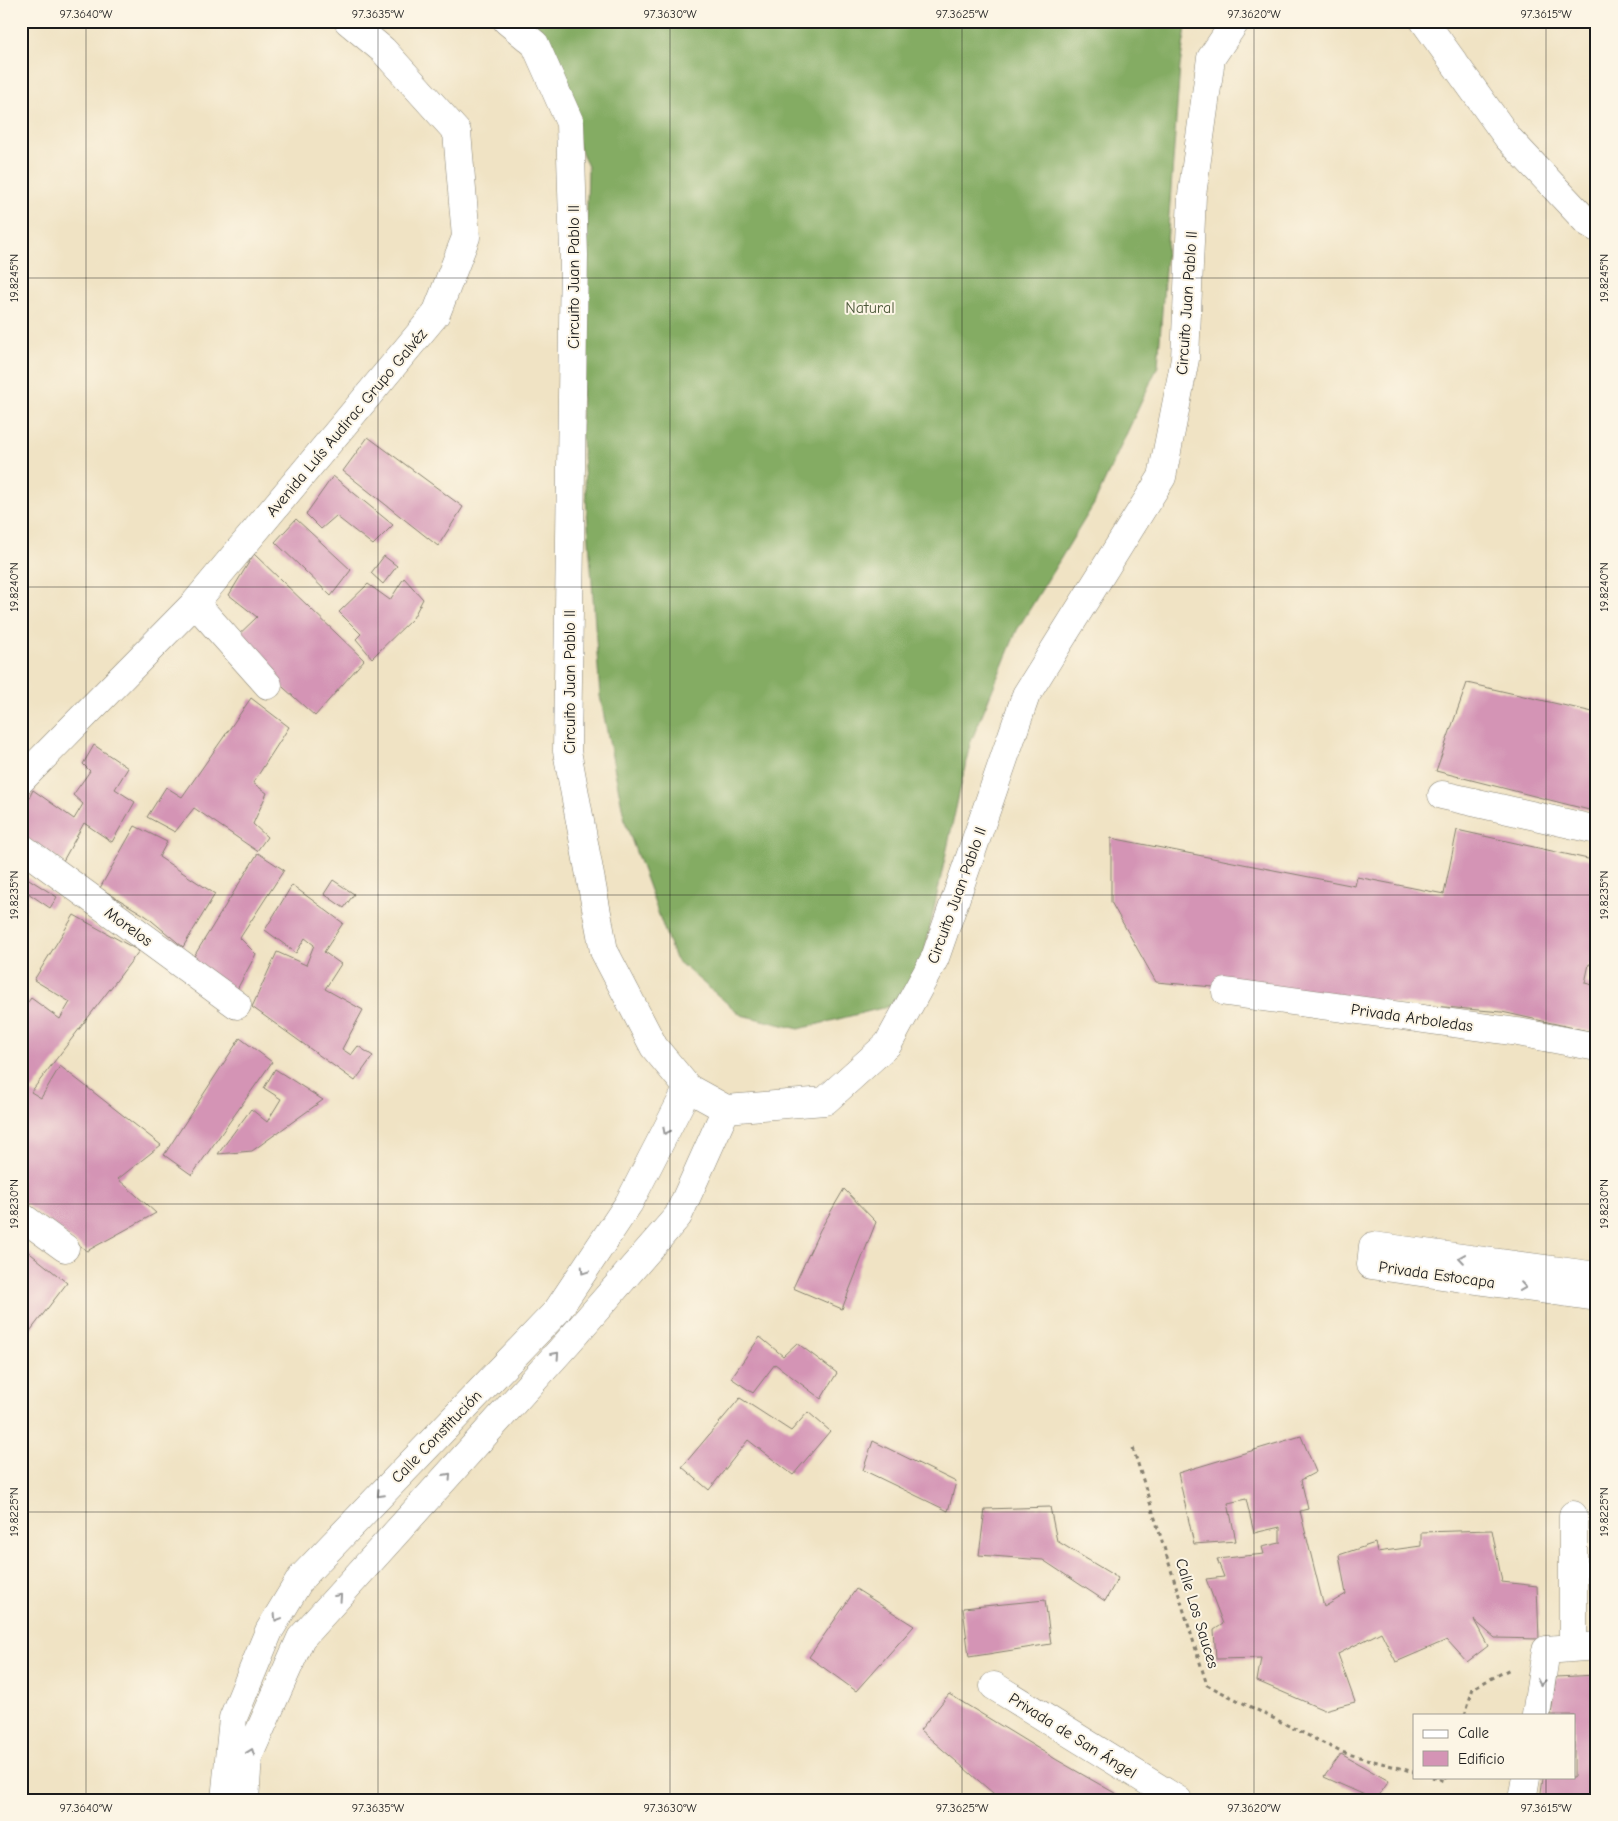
<svg xmlns="http://www.w3.org/2000/svg" width="1618" height="1821" viewBox="0 0 1618 1821" font-family="'Comic Neue',sans-serif">
	<rect width="100%" height="100%" fill="#fcf5e5"/>
	<filter id="ink" filterUnits="userSpaceOnUse"><feTurbulence type="fractalNoise" baseFrequency=".02" numOctaves="2"/><feDisplacementMap in="SourceGraphic" scale="10" xChannelSelector="R" yChannelSelector="G"/><feConvolveMatrix kernelMatrix="1 2 1 2 8 2 1 2 1" color-interpolation-filters="sRGB"/></filter>
	<filter id="wash" filterUnits="userSpaceOnUse"><feTurbulence type="fractalNoise" baseFrequency=".0096" numOctaves="4" result="noise"/><feDisplacementMap in="SourceGraphic" scale="20" xChannelSelector="R" yChannelSelector="G"/><feGaussianBlur stdDeviation="1.12" result="paint"/><feColorMatrix in="noise" values="0 0 0 0 0 0 0 0 0 0 0 0 0 0 0 0 0 1.4 0 .05"/><feComposite in="paint" operator="in"/></filter>
	<g filter="url(#wash)">
		<rect width="100%" height="100%" fill="#f0e3c4"/>
		<path fill="#84ac63" stroke="#506440" d="M527 21H1187L1180 66 1158 366 1094 504 1017 630 970 744 921 968 890 1006 799 1029 741 1015 675 959 625 822 600 696 581 426 588 167Z"/>
		<g id="blocks">
			<path fill="#d494b5" d="M368 437 463 507 438 546 343 471Z
				M333 476 393 525 373 545 336 516 321 529 306 514Z
				M296 519 351 570 331 596 275 542Z
				M254 554 364 660 315 716 232 641 257 617 229 595Z
				M384 556 397 566 383 584 371 573Z
				M404 578 423 599 413 618 372 658 356 639 361 634 339 612 368 584 390 600Z
				M1467 683 1597 713V812L1436 771Z
				M251 698 289 727 253 783 267 793 253 824 267 837 257 851 194 808 175 832 147 817 166 787 182 797Z
				M94 745 128 768 115 789 135 802 112 842 84 823 63 861 21 835V814L33 790 74 819 83 804 73 795 90 771 83 764Z
				M135 826 167 842 159 857 215 894 183 947 146 916 100 888Z
				M1457 830 1597 861V965L1589 964 1585 983 1597 986V1033L1502 1012 1156 982 1111 902V838L1355 886 1357 877 1444 894Z
				M258 853 284 870 240 938 256 954 234 995 191 961Z
				M21 874 57 897 50 908 28 893 25 912 21 919Z
				M333 880 354 894 344 908 324 894Z
				M292 885 343 923 324 952 341 964 325 989 363 1010 342 1049 351 1055 358 1046 373 1056 355 1081 252 1007 277 952 306 965 314 945 305 938 296 953 265 930Z
				M74 915 139 951 31 1092 41 1098 60 1066 161 1145 118 1179 156 1213 87 1251 21 1200V1011L31 998 60 1019 70 1002 34 980Z
				M240 1038 272 1062 192 1175 164 1155Z
				M275 1069 323 1100 252 1151 218 1154 251 1109 267 1122 281 1099 264 1088Z
				M844 1189 876 1222 842 1309 793 1288 820 1230Z
				M21 1246 67 1283 21 1343Z
				M760 1337 783 1356 797 1343 837 1373 821 1399 775 1364 753 1393 731 1378Z
				M740 1398 791 1431 808 1412 830 1431 793 1475 748 1440 709 1490 682 1467Z
				M1301 1436 1316 1472 1301 1480 1308 1509 1300 1511 1324 1607 1346 1594 1339 1555 1375 1543 1377 1552 1421 1546V1532L1492 1530 1502 1582 1537 1586 1539 1639 1495 1638 1474 1620 1488 1646 1467 1662 1447 1640 1396 1662 1381 1632 1338 1654 1355 1702 1324 1710 1257 1681 1261 1658 1216 1659 1214 1630 1223 1624 1206 1579 1224 1577 1217 1559 1264 1554 1262 1547 1280 1543V1527L1254 1533 1246 1499 1228 1503 1236 1541 1194 1544 1178 1473Z
				M873 1441 956 1482 948 1511 863 1470Z
				M1050 1507 1057 1541 1118 1578 1105 1601 1043 1560 979 1555 985 1509Z
				M856 1589 914 1626 856 1691 809 1657Z
				M1045 1600 1051 1644 969 1657 963 1608Z
				M1597 1675V1800H1540L1543 1777H1574V1715H1551L1556 1677Z
				M949 1694 1057 1760 1127 1800H1001L920 1730Z
				M1341 1754 1389 1781 1376 1800 1324 1777Z"/>
		</g>
	</g>
	<g filter="url(#ink)">
		<use href="#blocks" fill-opacity="0" stroke="#868070" stroke-width="1"/>
		<g fill="none" stroke-linecap="round" stroke-linejoin="round">
			<defs>
				<path id="street" d="M195 603 268 685
					M21 780 195 603 436 314 466 237 457 132 383 50 348 21
					M1442 795 1597 830
					M21 847 237 1005
					M1226 992 1518 1032 1597 1047
					M21 1216 65 1248
					M1597 1276 1373 1246 1371 1265 1597 1297
					M1573 1515V1647
					M994 1686 1178 1800
					M1536 1715 1546 1650 1597 1646
					M225 1800 233 1718 269 1631 301 1578 557 1311 629 1203 688 1088
					M245 1800 248 1757 301 1638 569 1341 678 1216 726 1109
					M1522 1800 1526 1777"/>
				<path id="secondary" d="M507 21 535 44 570 123 574 255 567 751 604 951 654 1047 688 1088 726 1109 825 1101 888 1044 935 958 1026 695 1162 477 1185 359 1192 195 1211 58 1236 21
					M1424 21 1508 138 1587 222 1597 228"/>
			</defs>
			<use href="#street" stroke="#868070" stroke-width="29"/>
			<use href="#secondary" stroke="#868070" stroke-width="29"/>
			<path stroke="#868070" stroke-width="3" stroke-dasharray="4 4" stroke-linecap="butt" d="M1133 1448 1207 1685 1341 1752 1414 1772
				M1465 1715 1473 1688 1510 1669
				M1432 1777 1445 1781 1446 1777"/>
			<use href="#street" stroke="#fff" stroke-width="28"/>
			<use href="#secondary" stroke="#fff" stroke-width="28"/>
		</g>
		<defs><path id="oneway-chevron" d="M-2-3.5L2.5 0L-2 3.5" fill="none" stroke-width="1.6" stroke-linecap="round" stroke-linejoin="round" transform="scale(1.25)"/></defs>
		<g stroke="#999">
			<use href="#oneway-chevron" transform="translate(666 1131) rotate(117)"/>
			<use href="#oneway-chevron" transform="translate(1462 1258) rotate(-172)"/>
			<use href="#oneway-chevron" transform="translate(584 1271) rotate(124)"/>
			<use href="#oneway-chevron" transform="translate(1523 1287) rotate(8)"/>
			<use href="#oneway-chevron" transform="translate(556 1355) rotate(-48)"/>
			<use href="#oneway-chevron" transform="translate(448 1476) rotate(-48)"/>
			<use href="#oneway-chevron" transform="translate(380 1494) rotate(133)"/>
			<use href="#oneway-chevron" transform="translate(339 1597) rotate(-48)"/>
			<use href="#oneway-chevron" transform="translate(277 1618) rotate(121)"/>
			<use href="#oneway-chevron" transform="translate(1541 1682) rotate(99)"/>
			<use href="#oneway-chevron" transform="translate(251 1752) rotate(-70)"/>
		</g>
	</g>
	<path fill="none" stroke="#1c1c1c" stroke-width="1" stroke-opacity="0.45" d="M86 21V1800M378 21V1800M670 21V1800M962 21V1800M1254 21V1800M1546 21V1715M21 278H1597M21 587H1597M21 895H1597M21 1204H1597M21 1512H1597M1546 1777V1800"/>
	<g text-anchor="middle" stroke-width="4" stroke-linejoin="round" paint-order="stroke">
		<g font-size="16" fill="#1c1c1c" stroke="#fcf5e5">
			<text transform="translate(573 277) rotate(-90)" y="6">Circuito Juan Pablo ll</text>
			<text transform="translate(1186 303) rotate(-86)" y="6">Circuito Juan Pablo ll</text>
			<text transform="translate(346 422) rotate(-50)" y="6">Avenida Luís Audirac Grupo Galvéz</text>
			<text transform="translate(569 682) rotate(-90)" y="6">Circuito Juan Pablo ll</text>
			<text transform="translate(956 895) rotate(-70)" y="6">Circuito Juan Pablo ll</text>
			<text transform="translate(129 926) rotate(36)" y="6">Morelos</text>
			<text transform="translate(1412 1017) rotate(8)" y="6">Privada Arboledas</text>
			<text transform="translate(1437 1274) rotate(8)" y="6">Privada Estocapa</text>
			<text transform="translate(436 1436) rotate(-46)" y="6">Calle Constitución</text>
			<text transform="translate(1198 1613) rotate(73)" y="6">Calle Los Sauces</text>
			<text transform="translate(1073 1735) rotate(32)" y="6">Privada de San Ángel</text>
		</g>
		<g font-size="16" fill="#4c583a" stroke="#fcf5e5">
			<text x="870" y="313">Natural</text>
		</g>
	</g>
	<rect width="1618" height="1821" fill="none" stroke="#fcf5e5" stroke-width="55"/>
	<rect x="1413" y="1714" width="162" height="65" fill="#fcf5e5" stroke="#a29e95"/>
	<rect x="1423" y="1730" width="25" height="8" fill="#ffffff" stroke="#a29e95"/>
	<text x="1458" y="1738" font-size="15" fill="#1c1c1c">Calle</text>
	<rect x="1423" y="1751" width="25" height="15" fill="#d494b5" stroke="#a29e95"/>
	<text x="1458" y="1764" font-size="15" fill="#1c1c1c">Edificio</text>
	<rect x="28" y="28" width="1562" height="1766" fill="none" stroke="#1c1c1c" stroke-width="2"/>
	<g font-size="12" text-anchor="middle" fill="#1c1c1c">
		<text x="86" y="18">97.3640°W</text>
		<text x="378" y="18">97.3635°W</text>
		<text x="670" y="18">97.3630°W</text>
		<text x="962" y="18">97.3625°W</text>
		<text x="1254" y="18">97.3620°W</text>
		<text x="1546" y="18">97.3615°W</text>
		<text transform="translate(14 278) rotate(-90)" y="4">19.8245°N</text>
		<text transform="translate(1604 278) rotate(-90)" y="4">19.8245°N</text>
		<text transform="translate(14 587) rotate(-90)" y="4">19.8240°N</text>
		<text transform="translate(1604 587) rotate(-90)" y="4">19.8240°N</text>
		<text transform="translate(14 895) rotate(-90)" y="4">19.8235°N</text>
		<text transform="translate(1604 895) rotate(-90)" y="4">19.8235°N</text>
		<text transform="translate(14 1204) rotate(-90)" y="4">19.8230°N</text>
		<text transform="translate(1604 1204) rotate(-90)" y="4">19.8230°N</text>
		<text transform="translate(14 1512) rotate(-90)" y="4">19.8225°N</text>
		<text transform="translate(1604 1512) rotate(-90)" y="4">19.8225°N</text>
		<text x="86" y="1812">97.3640°W</text>
		<text x="378" y="1812">97.3635°W</text>
		<text x="670" y="1812">97.3630°W</text>
		<text x="962" y="1812">97.3625°W</text>
		<text x="1254" y="1812">97.3620°W</text>
		<text x="1546" y="1812">97.3615°W</text>
	</g>
</svg>
